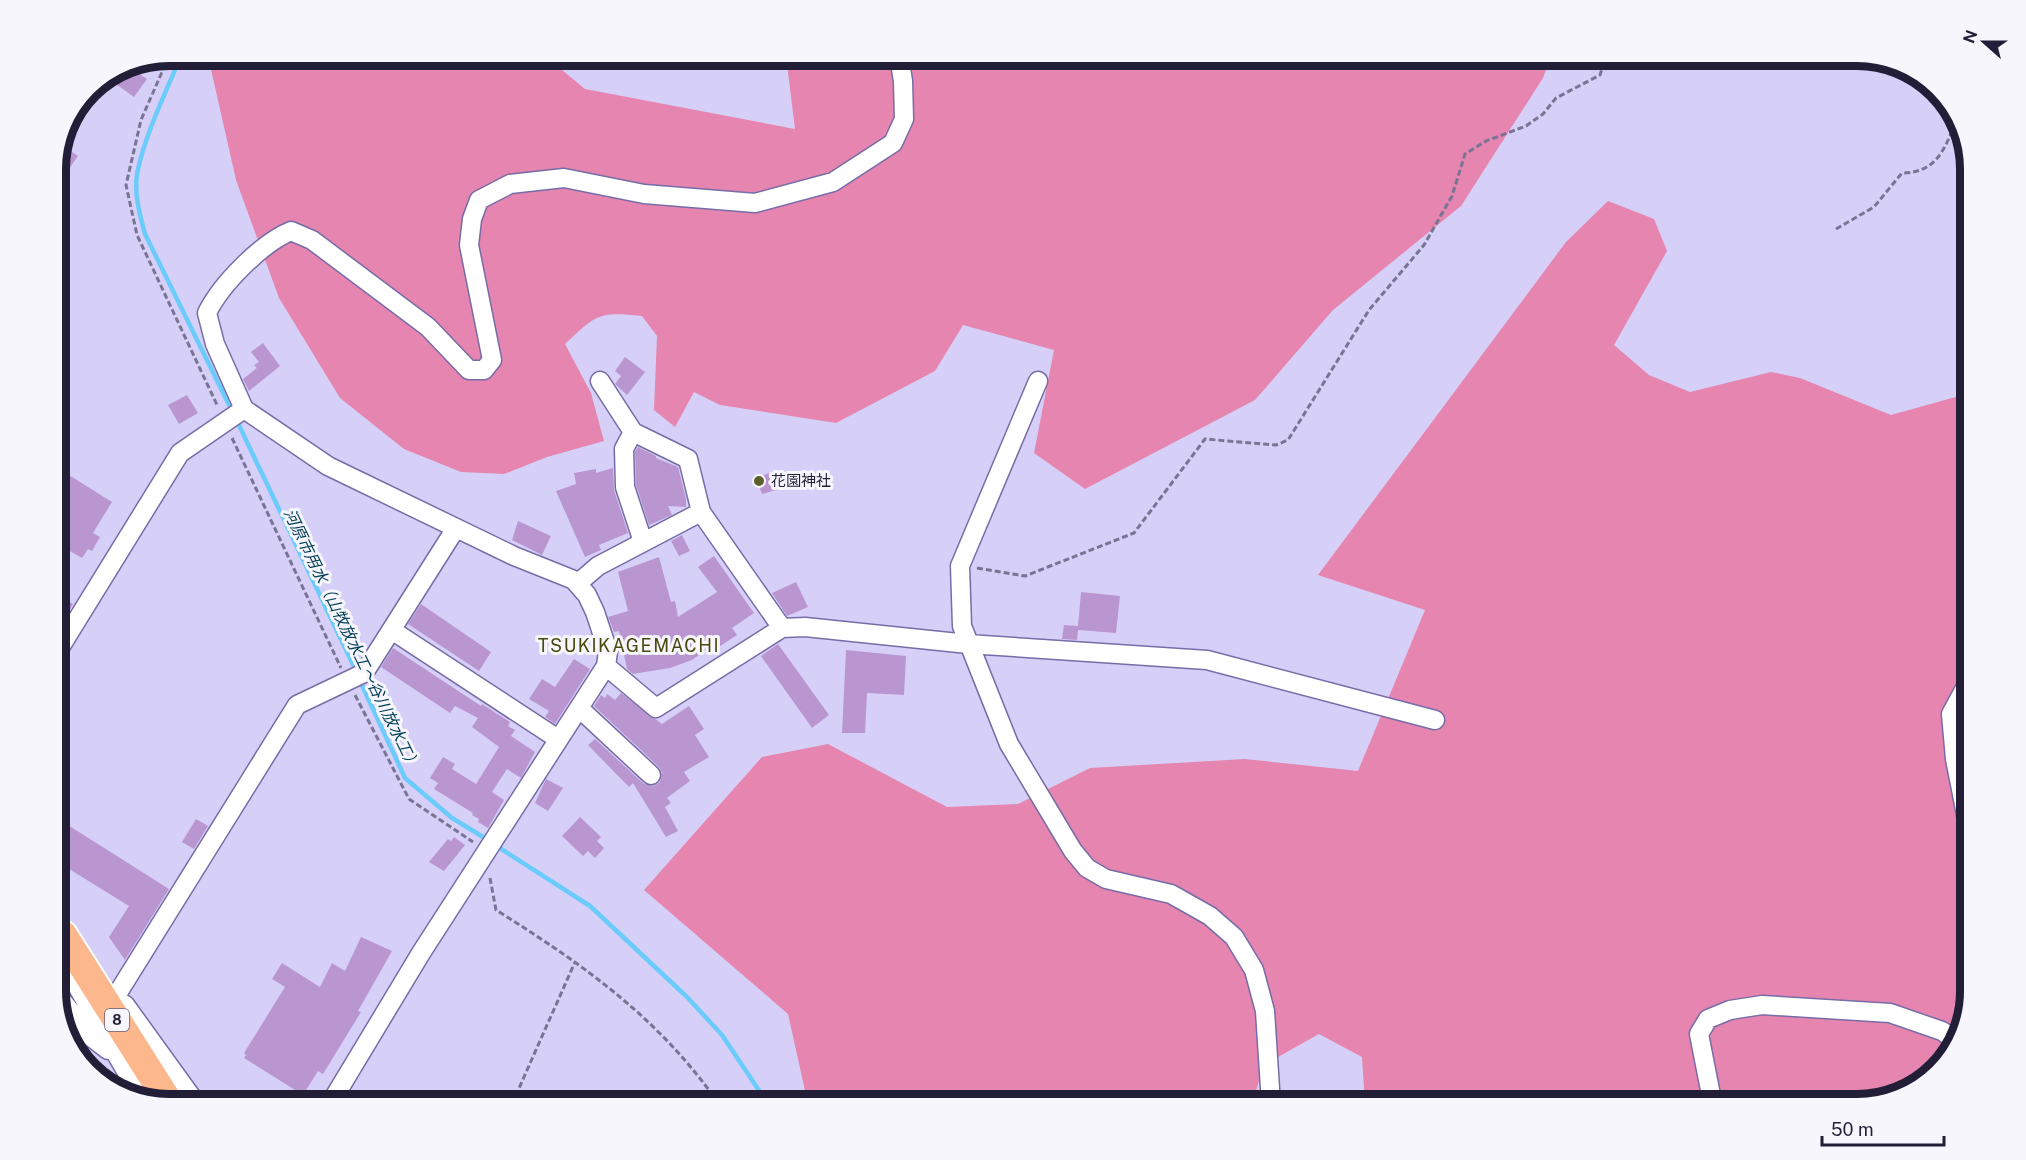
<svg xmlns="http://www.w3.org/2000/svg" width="2026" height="1160" viewBox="0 0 2026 1160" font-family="'Public Sans','Noto Sans JP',sans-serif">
	<rect width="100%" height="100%" fill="#d6d0f8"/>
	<path fill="#e585b0" d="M208 56H545L585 89 795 129 786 56H1551L1543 78 1461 206 1333 310 1255 400 1085 489 1034 453 1054 350 963 325 935 371 836 423 720 405 694 392 675 427 654 410 657 336 642 316C598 311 596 315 565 344L591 393 604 441 547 457 504 474 461 472 404 449 340 398 279 298 236 180Z
		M1608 201 1654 219 1667 251 1614 345 1649 375 1690 392 1771 372 1800 378 1891 415 1970 393V992L1955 1048 1914 1089 1858 1104H1365L1362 1057 1319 1034 1264 1065 1252 1104H808L788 1014 644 890 762 757 828 744 947 807 1018 804 1090 768 1245 759 1358 771 1425 610 1318 575 1566 242Z"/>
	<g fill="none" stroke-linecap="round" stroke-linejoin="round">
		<path stroke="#6bcbfb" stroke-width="4.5" d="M181 56C165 94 145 134 137 174 134 195 140 215 145 234L232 411
			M237 421 357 673
			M360 681 405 778 452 818 488 840
			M495 845 590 906 687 997 722 1035 768 1104"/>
	</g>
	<path fill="#ba96d1" d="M152 59 141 75 147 79 134 97 106 77 126 64Z
		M63 146 78 156 56 187V162Z
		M263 343 280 366 249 391 243 379 257 368 254 365 259 362 251 352Z
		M625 357 645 372 627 395 615 384 621 376 615 371Z
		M187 395 198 413 179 424 168 405Z
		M638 447 656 456V458L678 467 686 499V507L668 506 672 515 649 525 636 485 635 452Z
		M56 467 112 502 93 533 100 537 92 551 88 549 82 558 56 543Z
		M613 468 614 490 628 533 599 545 601 550 585 557 556 491 576 484 574 473 596 469V473Z
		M777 470 783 488 762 494 756 478Z
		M518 521 551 536 542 555 512 540Z
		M682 535 690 551 679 556 671 541Z
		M714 556 754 613 732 628 737 635 714 650 711 646 692 660 670 668 633 674 627 669 619 631 614 632 608 617 628 611 618 572 659 557 671 602 675 601 678 617 717 592 698 567Z
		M796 582 808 607 787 616 772 593Z
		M1081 592 1120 596 1116 633 1078 630 1077 640 1062 639 1064 625 1078 626Z
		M56 594 73 604 65 618 56 613Z
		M421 604 491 652 479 671 408 624Z
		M778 644 829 715 812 728 761 656Z
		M393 648 481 706 482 704 510 722 508 726 515 730 511 736 535 752 521 778 507 769 492 792 504 800 488 828 478 822 479 819 472 815 473 813 434 789 438 783 430 778 443 757 455 764 452 769 476 784 499 747 472 727 478 718 455 706 450 713 381 667Z
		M846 650 906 656 904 695 867 693 865 733H842Z
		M574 659 590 669 555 724 545 717 549 711 529 699 542 679 555 687Z
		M621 693 662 724 689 706 704 729 695 735 709 757 684 772 690 781 667 798 671 803 665 807 678 831 666 837 633 783 629 787 588 745 595 739 644 784 654 786 660 782 662 772 659 767 594 706 601 695 605 698 607 694 615 700Z
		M546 779 563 788 548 811 535 803Z
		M580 817 601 837 597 841 604 848 595 858 588 851 583 856 562 836Z
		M196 819 208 826 194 849 182 842Z
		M60 820 169 889 125 960 109 937 129 906 56 861V827Z
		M454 837 465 845 444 871 429 862 448 839 451 841Z
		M361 937 392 951 358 1011 361 1012 323 1074 318 1071 303 1095 244 1058 246 1055 244 1053 285 987 272 979 282 963 320 987 332 963 345 971Z"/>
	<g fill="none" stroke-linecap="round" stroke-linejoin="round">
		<defs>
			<path id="minor" d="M600 381 633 432 624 449 625 487 643 542
				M1038 381 960 566 962 626 1009 744 1073 851 1087 868 1106 879 1171 894 1210 916 1234 937 1254 970 1265 1011 1271 1104
				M701 512 782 628
				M577 584 598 566 701 512 688 459 633 432
				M393 631 558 739
				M56 654 180 453 244 409
				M606 666 656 708 782 628 805 627 968 644 1207 660 1435 720
				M1970 679 1951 714 1955 759 1970 835
				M579 708 651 775
				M116 996 297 705 364 673 456 528
				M330 1104 421 953 606 666 608 651 595 612 587 595 574 580 514 556 328 466 244 409 215 344 207 313C221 284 262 243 291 231L312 240 428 327 469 370H484L492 360 469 245 472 219 479 200 510 184 564 178 644 194 755 203 833 182 893 143 904 119 903 81 899 56
				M1708 1104 1711 1095 1699 1034 1708 1019 1730 1010 1762 1005 1890 1013 1942 1031 1957 1041"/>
			<path id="secondary" d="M77 980 145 1098
				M56 998 74 1020 109 1047
				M123 1007 193 1104"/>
			<path id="trunk" d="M63 935 170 1104"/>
		</defs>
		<use href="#minor" stroke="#776ca7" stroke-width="21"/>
		<use href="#secondary" stroke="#776ca7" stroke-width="27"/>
		<use href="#trunk" stroke="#fff" stroke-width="32"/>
		<path stroke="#797494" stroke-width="3" stroke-dasharray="6 3" stroke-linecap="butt" d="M169 56 141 120 126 185 137 235 218 407
			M1836 229 1874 207 1902 173C1938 173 1946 146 1957 118
			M232 438 341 668
			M977 568 1025 576 1134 533 1205 439 1276 445 1288 440 1369 310 1424 245 1452 196 1465 154 1486 141 1526 126 1543 114 1556 98 1600 75 1606 56
			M355 695 409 799 473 842
			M490 878 496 910C584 965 659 1018 719 1104
			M512 1104 575 962"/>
		<use href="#minor" stroke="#fff" stroke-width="18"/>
		<use href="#secondary" stroke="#fff" stroke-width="24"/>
		<use href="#trunk" stroke="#fcb78c" stroke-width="28"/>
	</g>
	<circle fill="#5c5f2d" stroke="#f7f6fd" stroke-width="2" cx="759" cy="481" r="6"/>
	<g text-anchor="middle" stroke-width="6" stroke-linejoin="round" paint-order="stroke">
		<rect fill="#f7f6fd" stroke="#635f72" stroke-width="1.5" x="105" y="1009" width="24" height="22" rx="4.5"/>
		<g font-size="14" font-weight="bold" fill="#231e37">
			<text x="117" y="1025">8</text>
		</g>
		<g font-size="15" fill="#231e37" stroke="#f7f6fd" text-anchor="start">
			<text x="771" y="486">花園神社</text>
		</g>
		<g font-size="16" font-style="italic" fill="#003c54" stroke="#f7f6fd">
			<text transform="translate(352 639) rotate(64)" y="6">河原市用水（山牧放水工～谷川放水工）</text>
		</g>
		<g font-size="18" letter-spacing="1.5" fill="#474a0c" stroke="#f7f6fd">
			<text x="629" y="652">TSUKIKAGEMACHI</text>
		</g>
	</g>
	<path d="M0 0H2026V1160H0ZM169 66H1857A103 103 0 0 1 1960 169V991A103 103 0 0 1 1857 1094H169A103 103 0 0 1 66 991V169A103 103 0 0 1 169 66Z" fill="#f7f6fd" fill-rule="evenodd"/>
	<path fill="none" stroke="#231e37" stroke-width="8" d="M169 66H1857A103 103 0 0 1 1960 169V991A103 103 0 0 1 1857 1094H169A103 103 0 0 1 66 991V169A103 103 0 0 1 169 66Z"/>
	<g transform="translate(1984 42) rotate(291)" stroke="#f7f6fd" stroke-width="4.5" paint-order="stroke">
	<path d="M0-4.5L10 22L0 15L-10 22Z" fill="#231e37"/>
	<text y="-9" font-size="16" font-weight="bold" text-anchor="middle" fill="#231e37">N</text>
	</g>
	<path d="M1822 1136v9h122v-9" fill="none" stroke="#231e37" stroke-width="3"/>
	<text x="1831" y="1136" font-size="18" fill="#231e37" stroke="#f7f6fd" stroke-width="4.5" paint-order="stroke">50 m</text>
</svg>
